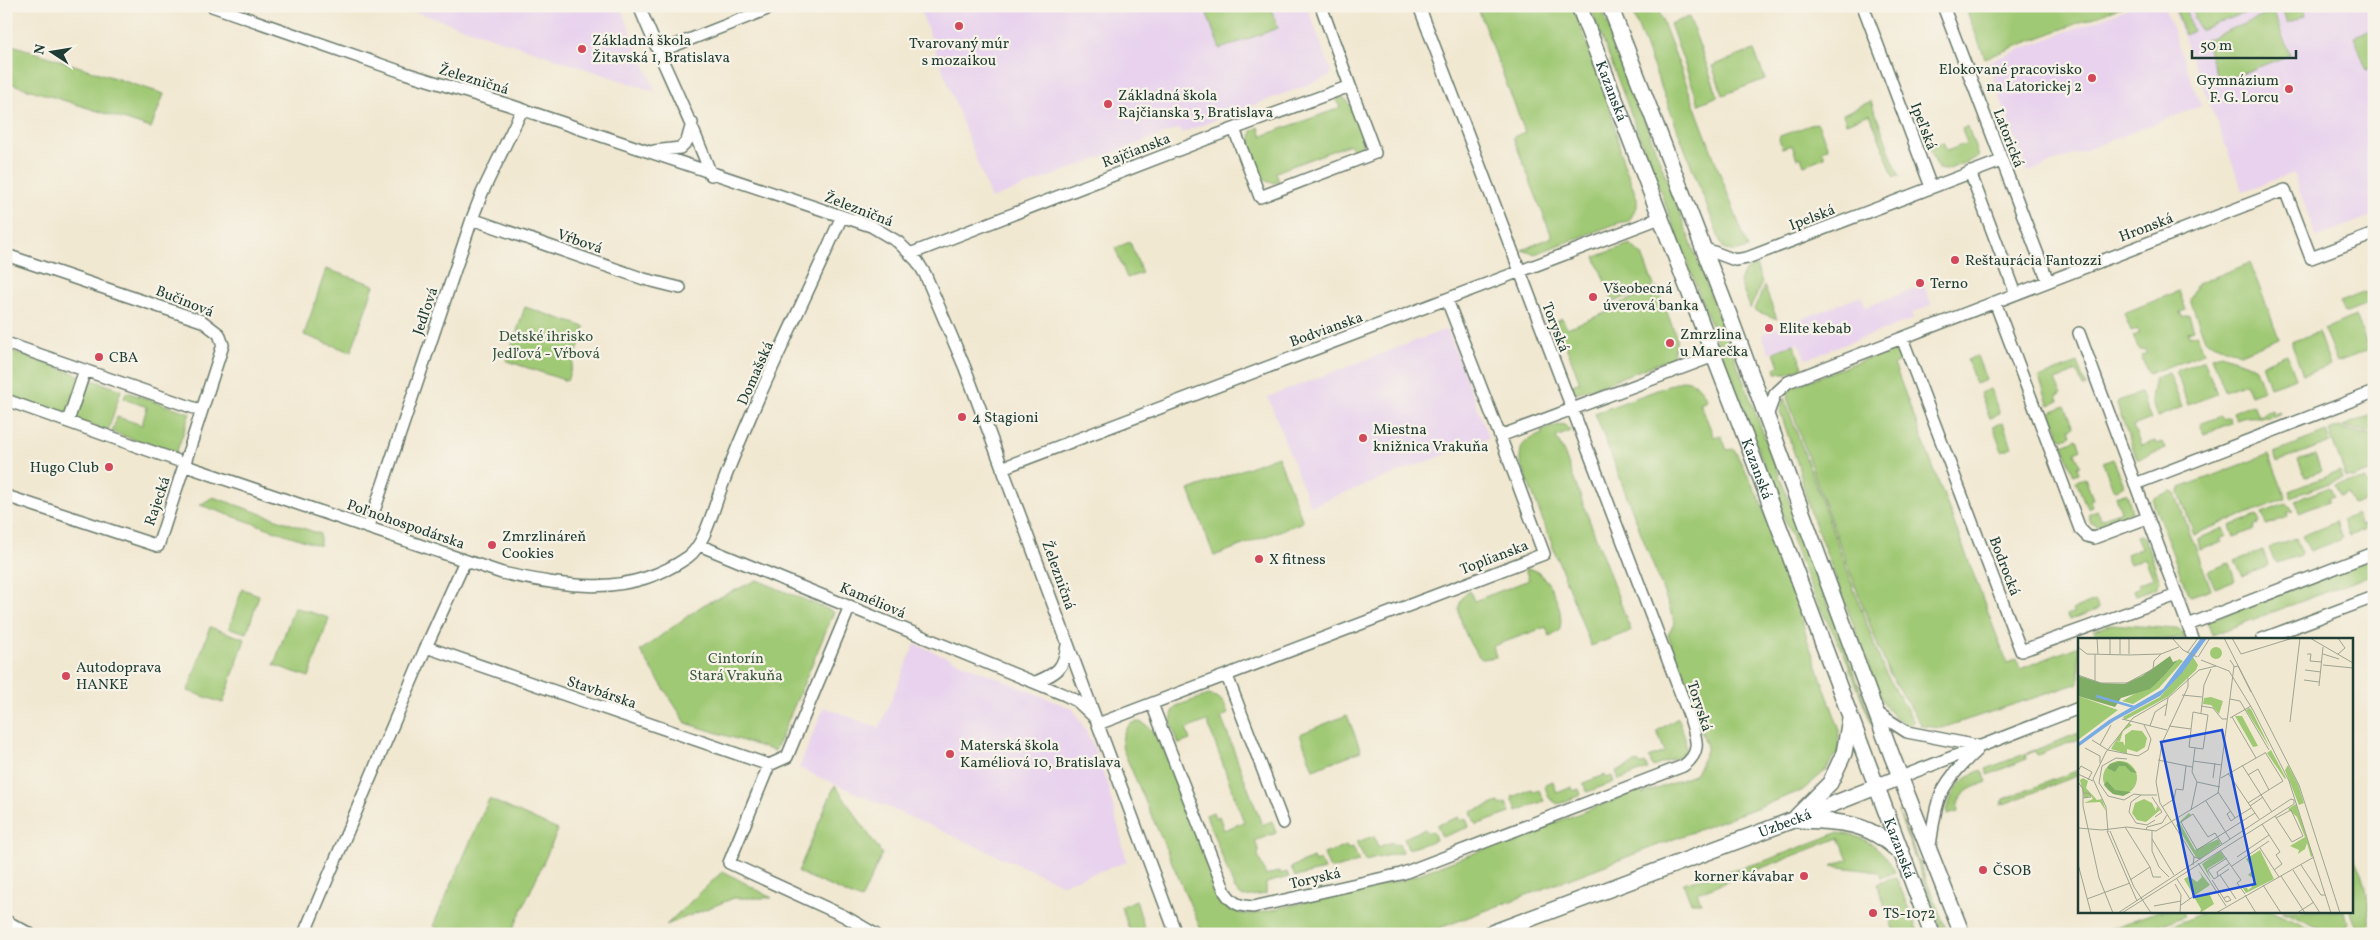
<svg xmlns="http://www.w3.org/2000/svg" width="2380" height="940" viewBox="0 0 2380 940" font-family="Vollkorn,serif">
	<rect width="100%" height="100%" fill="#f7f3e8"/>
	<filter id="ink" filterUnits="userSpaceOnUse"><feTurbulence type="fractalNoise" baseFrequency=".02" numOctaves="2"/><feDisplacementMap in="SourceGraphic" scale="10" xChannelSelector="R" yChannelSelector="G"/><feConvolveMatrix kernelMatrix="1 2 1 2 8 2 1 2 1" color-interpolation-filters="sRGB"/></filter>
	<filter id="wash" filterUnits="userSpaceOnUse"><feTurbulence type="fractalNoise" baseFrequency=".0096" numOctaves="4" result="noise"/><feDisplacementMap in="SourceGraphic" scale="20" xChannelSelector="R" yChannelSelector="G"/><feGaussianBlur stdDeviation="1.12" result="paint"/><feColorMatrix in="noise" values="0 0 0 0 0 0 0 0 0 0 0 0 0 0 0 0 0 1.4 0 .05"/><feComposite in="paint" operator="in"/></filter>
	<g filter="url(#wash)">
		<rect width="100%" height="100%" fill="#f1e8d1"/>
		<path fill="#e8d2ee" d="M398 6H620L656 92Z
			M919 6H1307L1331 71 1330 76 1181 133 1180 129 1174 130 991 199Z
			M2134 6H2164L2201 106 2028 172 1987 62Z
			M2172 6H2374V215L2316 237 2293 173 2243 191Z
			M1924 285 1931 305 1911 313 1913 319 1805 359 1799 342 1769 353 1762 334 1861 296 1866 307Z
			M1447 329 1489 438 1310 506 1268 397Z
			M915 644 1073 709 1091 740 1107 783 1127 862 1062 884 799 768 824 707 879 728Z"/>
		<path fill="#a0c974" stroke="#608354" d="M1229 6H1270L1278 28 1220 49 1207 14Z
			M1477 6H1573L1609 103 1623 162 1637 198V207L1629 221 1618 223 1535 254 1522 250 1552 237 1513 137 1525 132Z
			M1590 6H1601L1883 749 1882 750 1842 649 1813 594Z
			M1630 6H1657L1748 248 1734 252 1723 248Z
			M1965 6H2123L1985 58Z
			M2174 6H2184L2193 31 2185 35Z
			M2190 6H2263L2200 30Z
			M2294 6H2303L2306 15 2287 23 2283 10Z
			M2273 12 2290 55 2219 82 2205 40Z
			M1689 17 1718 96 1699 104 1670 24Z
			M2374 29V67L2367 70 2354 36Z
			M6 43 164 94 151 128 6 82Z
			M1754 50 1765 79 1723 95 1712 66Z
			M1336 98H1344C1358 109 1367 135 1360 151L1354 153 1350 144 1276 172 1279 182C1254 189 1248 148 1252 131L1259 127 1262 136 1340 108Z
			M1871 101 1899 176 1894 177 1870 114 1846 123 1843 114Z
			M1816 123 1818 124 1828 148 1822 150 1825 157 1804 165 1801 157 1797 159 1792 145 1782 148 1779 139 1780 136Z
			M1968 126 1978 157 1947 170 1938 169 1930 149 1943 142 1947 151 1967 143 1962 129Z
			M1130 242 1142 273 1127 278 1115 248Z
			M1630 244 1642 255 1654 286 1613 302 1595 257Z
			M2250 263 2279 338 2240 354 2205 340 2190 299 2197 284Z
			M1756 265 1762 282 1750 309 1740 282 1744 272Z
			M326 269 374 285 351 352 304 335Z
			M1764 286 1777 319 1754 310Z
			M1658 288 1677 339 1672 358 1593 388 1575 393 1570 386 1580 382 1556 321 1562 318 1567 328 1613 310 1616 305Z
			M2179 291 2186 310 2180 312 2182 317 2189 315 2194 330 2188 332 2189 336 2197 334 2204 353 2148 374 2141 355 2147 353 2145 349 2139 350 2133 336 2139 333 2137 329 2131 331 2124 313Z
			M2366 292 2370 303 2344 313 2339 302Z
			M525 307 585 327 567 381 507 361Z
			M2356 316 2369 350 2337 362 2324 329Z
			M2318 332 2330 365 2303 375 2291 342Z
			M1794 344 1803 367 1788 373H1776L1774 368 1779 366 1774 352Z
			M6 349 121 390 108 431 6 395Z
			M1886 351 1894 352 1902 360 1894 364 2007 663 2017 660 2020 669 2079 646V683L1942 728 1922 726 1889 672 1879 649 1823 500 1787 397 1790 388Z
			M2221 354 2255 367 2264 390 2250 395 2245 383 2225 391 2212 357Z
			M2287 354 2296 378 2270 387 2262 364Z
			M1977 356 1986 380 1976 384 1967 360Z
			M2204 360 2217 394 2188 405 2176 371Z
			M2077 363 2086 386 2083 387 2077 372 2055 380 2061 394 2057 396 2059 401 2049 405 2039 378Z
			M2169 373 2182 407 2157 417 2151 399 2155 378Z
			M1684 380C1697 382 1701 388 1707 400L1700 403 1714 437 1721 435 1727 450 1734 449 1760 500 1796 597 1807 639 1839 728 1838 755 1834 757 1825 771 1803 790 1424 934H1203L1123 750C1118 729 1136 710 1152 731L1156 730 1223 903 1242 914H1253L1403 880 1641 790 1643 794 1694 775 1700 766 1707 747 1668 635 1675 622 1595 413Z
			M1990 389 2000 414 1990 418 1980 393Z
			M126 392 190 413 176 454 112 432 117 417 142 425 147 407 124 399Z
			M2140 393 2151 419 2133 426 2141 446 2155 441 2157 444 2162 442 2165 449 2139 459H2137L2117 405 2118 401Z
			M1784 398 1883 668 1914 722 1908 726 1892 715 1882 700 1808 505 1798 465 1780 411Z
			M2253 404 2258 416 2272 410 2273 414 2279 412 2280 414C2261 422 2256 412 2236 420L2233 412Z
			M2065 406 2074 427 2070 429 2072 435 2061 439 2051 412Z
			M2374 414V434L2343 426Z
			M2221 416 2223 419 2229 417 2231 423 2204 434 2200 424Z
			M2003 423 2012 447 2002 451 1993 426Z
			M1563 424 1571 431 1556 437 1564 453 1631 631 1591 646 1520 461C1520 442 1525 441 1542 434L1541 430Z
			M2339 427 2374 437V470L2353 478 2346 477 2329 431Z
			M2326 432 2330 442 2277 462 2274 452Z
			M2077 439 2081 449 2075 452 2080 466 2077 467 2079 473 2074 475 2063 445Z
			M2269 454 2286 499 2194 534 2179 492 2180 488Z
			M2315 454 2321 471 2305 477 2298 460Z
			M1278 456 1303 522 1214 556 1189 490Z
			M2113 459 2124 485 2114 491 2103 463Z
			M2340 471 2343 478 2291 497 2289 491Z
			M2085 478 2093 499 2090 500 2092 506 2087 508 2076 481Z
			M2366 479 2372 494 2366 496 2367 500 2353 505 2348 494 2340 497 2335 485C2346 481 2355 483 2366 479Z
			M2330 487 2333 496 2327 498 2329 501 2299 513 2296 500Z
			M2171 491 2175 493 2211 589 2191 596 2188 594 2153 502 2154 498Z
			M2125 493H2127L2132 512 2098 526 2091 523 2088 514 2097 510 2101 519 2121 511 2116 496Z
			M213 497 320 534V546L200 505Z
			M2288 503 2293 511 2287 513 2288 517 2266 525 2262 513Z
			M2356 514 2361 526 2374 521V527L2349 536 2342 520Z
			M2257 516 2260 523 2254 526 2255 529 2234 537 2230 526Z
			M2336 522 2342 537 2340 540 2310 551 2302 536Z
			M2223 528 2226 536 2220 539 2222 542 2200 550 2198 539Z
			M2139 535 2144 537 2160 581 2156 588 2136 595 2134 590 2140 587 2138 584 2153 578 2145 558 2130 564 2126 554 2141 548 2136 536Z
			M2296 538 2301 552 2300 555 2277 563 2274 561 2269 548Z
			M2263 550 2268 564 2266 567 2243 576 2235 561Z
			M2374 558V574L2212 635 2207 621Z
			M2229 563 2235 580 2215 588 2208 571Z
			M1525 569C1548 566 1567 614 1559 631L1550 637 1546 627 1493 646 1496 657 1482 659C1472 653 1459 621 1459 610 1459 601 1463 595 1470 591L1474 601 1529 580Z
			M757 580 834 612 775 751 686 723 640 651 703 605Z
			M242 589 259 595 247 633 229 628Z
			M2095 601 2099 609 2069 620 2067 615 2073 613 2072 610Z
			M294 607 329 618 309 677 274 665Z
			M2112 624 2176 629 2182 631 2185 639H2097L2094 630Z
			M210 627 245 639 223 703 188 691Z
			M1209 695C1222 697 1224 703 1228 714L1221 717 1262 825 1272 821 1276 833 1255 841 1259 851 1258 855 1266 876 1280 871 1281 874 1287 872 1289 877 1266 883V894L1243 897 1235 890 1206 815 1213 812 1215 818 1219 816 1224 830 1244 822 1207 721 1186 729 1190 740 1179 744 1171 723 1173 710 1179 705Z
			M1347 715 1361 751 1313 769 1300 734Z
			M1678 718 1685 737 1686 750 1678 757 1653 767 1649 758 1665 752 1657 731Z
			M2079 733V739L2037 755 2035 751 2025 755 2026 759 1988 775 1986 769Z
			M1638 762 1640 765 1645 763 1648 769 1619 780 1616 771Z
			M1982 770 1987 782C1973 787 1955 793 1958 812L1947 815C1948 794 1962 777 1982 770Z
			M2079 770V775L2001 805 2004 799Z
			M1605 775 1606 778 1612 776 1614 782 1587 792 1583 783Z
			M1553 781 1557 793 1572 787 1573 791 1579 789 1581 795 1558 804 1550 799 1544 785Z
			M835 785 882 854 861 900 798 872Z
			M1532 789 1534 792 1539 790 1544 801 1517 811 1512 797Z
			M489 799 558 830 511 934H451L433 926Z
			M1499 802 1500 805 1506 803 1510 813 1476 825 1471 812Z
			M1898 811 1948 934H1943Z
			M1459 817 1460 820 1466 818 1469 827 1442 837 1437 825Z
			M1425 829 1427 833 1433 831 1436 840 1408 849 1404 838Z
			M1837 833C1865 836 1882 846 1895 872L1881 878 1879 872 1832 866 1848 859 1839 838 1697 893 1701 902H1691L1683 883 1762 862Z
			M1374 836 1378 847 1392 842 1394 845 1399 843 1402 852 1365 861 1357 842Z
			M1346 846 1348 849 1353 847 1359 862 1330 869 1324 854Z
			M2351 852C2369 879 2368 903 2370 934H2359L2351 911Z
			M1313 858 1315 862 1320 860 1324 870 1295 877 1291 867Z
			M723 871 772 898H734L666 925Z
			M1896 877 1919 934H1895L1877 884Z
			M1136 900 1146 934H1131L1121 907Z
			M2158 911H2183L2184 916 2137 934H2096Z
			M2206 911H2272L2322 934H2148L2189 919Z
			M2282 911H2345L2348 922 2346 926 2328 932Z"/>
	</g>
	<g filter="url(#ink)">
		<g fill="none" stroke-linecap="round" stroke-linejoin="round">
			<defs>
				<path id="street" d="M212 6 405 73 509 105 871 226 898 242 917 261 925 274 965 368 1176 934
					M639 6C662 63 690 117 711 175
					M1863 6 1931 187
					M1943 6 2048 281
					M658 52 775 6
					M1234 129 1260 197 1375 153 1350 86
					M654 151 680 148 687 141 692 123
					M1970 172 2016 294
					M472 219 644 279 680 288
					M1703 248 1735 260 1747 258 2001 161
					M910 254 1209 138 1350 86 1321 6
					M6 255 202 321 219 334 223 345 158 546 6 496
					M1447 300 1500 436
					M1995 302 2080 529 2087 536 2094 538 2147 518
					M2079 333 2193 639
					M1902 338 2021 651 2177 595
					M6 343 194 408
					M6 400 176 460
					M1767 416 1775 394 1788 382 2285 190 2311 258 2374 234
					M68 421 85 370
					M186 466 502 573C568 587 629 598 688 557 705 545 714 506 722 486 757 394 802 306 842 216
					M1002 468 1660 218
					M2135 484 2374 392
					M369 526 472 219 482 193 522 110
					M699 545 1065 695 1077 701 1093 716
					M2188 625 2374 553
					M2262 639 2374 597
					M426 647 769 765 729 863 844 916 875 934
					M1227 676 1283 823
					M1036 682C1057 673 1064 669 1067 645
					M1152 704 1225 892C1233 904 1239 906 1253 907L1401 874 1683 766C1703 752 1696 738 1690 718L1419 6
					M1876 712 1907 732 1978 746
					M1098 724 1544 554 1500 436 1714 356
					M769 765 787 757 850 606
					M1901 777 2079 708
					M1929 852C1932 835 1933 818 1938 802 1944 782 1962 764 1977 750
					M6 921 30 934
					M304 934 426 647 465 561"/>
				<g id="secondary">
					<path id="s1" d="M1579 6 1746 439 1932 934"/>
					<path d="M1610 6 1731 320 1892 756 1962 934"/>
					<path d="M1797 816 1830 783 1844 753 1850 719"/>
					<path d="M1800 820C1825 821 1855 821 1877 835 1886 840 1894 847 1902 854"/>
					<path id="s2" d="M1489 934 1793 820 1901 777"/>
				</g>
			</defs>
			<use href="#street" stroke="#68796b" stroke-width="14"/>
			<use href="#secondary" stroke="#68796b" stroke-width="18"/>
			<use href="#street" stroke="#fff" stroke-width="11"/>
			<use href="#secondary" stroke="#fff" stroke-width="15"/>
		</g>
	</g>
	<g fill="#d1495b" stroke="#f7f3e8" stroke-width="2">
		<circle cx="959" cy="26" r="5"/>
		<circle cx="582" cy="49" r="5"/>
		<circle cx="2092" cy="78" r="5"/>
		<circle cx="2289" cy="89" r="5"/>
		<circle cx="1108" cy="104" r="5"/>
		<circle cx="1955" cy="260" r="5"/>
		<circle cx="1920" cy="283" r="5"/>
		<circle cx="1593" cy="297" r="5"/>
		<circle cx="1769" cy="328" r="5"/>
		<circle cx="1670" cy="343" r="5"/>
		<circle cx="99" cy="357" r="5"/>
		<circle cx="962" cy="417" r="5"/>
		<circle cx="1363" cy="438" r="5"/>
		<circle cx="109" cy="467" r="5"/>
		<circle cx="492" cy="545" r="5"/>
		<circle cx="1259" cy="559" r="5"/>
		<circle cx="66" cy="676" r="5"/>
		<circle cx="950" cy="754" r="5"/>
		<circle cx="1983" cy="870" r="5"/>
		<circle cx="1804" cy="876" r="5"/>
		<circle cx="1873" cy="913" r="5"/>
	</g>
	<g text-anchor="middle" stroke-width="4.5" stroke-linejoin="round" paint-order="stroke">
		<g font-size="15" fill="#1f3d34" stroke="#f7f3e8" text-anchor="start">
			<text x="592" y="45">Základná škola<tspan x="592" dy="17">Žitavská 1, Bratislava</tspan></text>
			<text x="959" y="48" text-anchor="middle">Tvarovaný múr<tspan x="959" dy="17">s mozaikou</tspan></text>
			<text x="2082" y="74" text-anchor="end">Elokované pracovisko<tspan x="2082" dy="17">na Latorickej 2</tspan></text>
			<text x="2279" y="85" text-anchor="end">Gymnázium<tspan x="2279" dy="17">F. G. Lorcu</tspan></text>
			<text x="1118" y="100">Základná škola<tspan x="1118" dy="17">Rajčianska 3, Bratislava</tspan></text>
			<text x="1965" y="265">Reštaurácia Fantozzi</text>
			<text x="1930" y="288">Terno</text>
			<text x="1603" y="293">Všeobecná<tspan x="1603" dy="17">úverová banka</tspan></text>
			<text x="1779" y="333">Elite kebab</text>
			<text x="1680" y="339">Zmrzlina<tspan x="1680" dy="17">u Marečka</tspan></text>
			<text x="109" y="362">CBA</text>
			<text x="972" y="422">4 Stagioni</text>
			<text x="1373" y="434">Miestna<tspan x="1373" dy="17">knižnica Vrakuňa</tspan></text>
			<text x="99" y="472" text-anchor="end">Hugo Club</text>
			<text x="502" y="541">Zmrzlináreň<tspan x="502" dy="17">Cookies</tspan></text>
			<text x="1269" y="564">X fitness</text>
			<text x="76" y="672">Autodoprava<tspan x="76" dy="17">HANKE</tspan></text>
			<text x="960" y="750">Materská škola<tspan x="960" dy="17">Kaméliová 10, Bratislava</tspan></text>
			<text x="1993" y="875">ČSOB</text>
			<text x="1794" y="881" text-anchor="end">korner kávabar</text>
			<text x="1883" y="918">TS-1072</text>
		</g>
		<g font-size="15" fill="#1f3d34" stroke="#f7f3e8">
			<text transform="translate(474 79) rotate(17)" y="5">Železničná</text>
			<text dy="5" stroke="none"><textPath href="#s1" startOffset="91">Kazanská</textPath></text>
			<text transform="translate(1924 126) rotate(69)" y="5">Ipeľská</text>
			<text transform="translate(2009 138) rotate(69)" y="5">Latorická</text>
			<text transform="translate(1136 150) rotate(-21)" y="5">Rajčianska</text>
			<text transform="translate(859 209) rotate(21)" y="5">Železničná</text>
			<text transform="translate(1812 217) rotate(-21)" y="5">Ipelská</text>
			<text transform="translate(2146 227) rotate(-21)" y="5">Hronská</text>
			<text transform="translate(580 241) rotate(19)" y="5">Vŕbová</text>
			<text transform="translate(185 301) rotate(22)" y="5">Bučinová</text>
			<text transform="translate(425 311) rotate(-71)" y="5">Jedľová</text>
			<text transform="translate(1556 327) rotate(69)" y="5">Toryská</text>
			<text transform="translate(1326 329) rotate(-20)" y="5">Bodvianska</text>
			<text transform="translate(755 373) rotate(-66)" y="5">Domašská</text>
			<text dy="5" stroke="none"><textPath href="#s1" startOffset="496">Kazanská</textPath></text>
			<text transform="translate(157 501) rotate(-71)" y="5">Rajecká</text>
			<text transform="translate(406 524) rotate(19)" y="5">Poľnohospodárska</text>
			<text transform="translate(1494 557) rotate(-21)" y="5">Toplianska</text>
			<text transform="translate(2005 566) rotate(69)" y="5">Bodrocká</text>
			<text transform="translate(1059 575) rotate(70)" y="5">Železničná</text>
			<text transform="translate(873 600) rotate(23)" y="5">Kaméliová</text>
			<text transform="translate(602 692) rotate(19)" y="5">Stavbárska</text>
			<text transform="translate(1700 706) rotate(72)" y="5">Toryská</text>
			<text dy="5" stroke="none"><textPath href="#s2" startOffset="316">Uzbecká</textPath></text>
			<text dy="5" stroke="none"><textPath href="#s1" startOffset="901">Kazanská</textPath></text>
			<text transform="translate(1315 878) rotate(-13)" y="5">Toryská</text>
		</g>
		<g font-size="15" fill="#395941" stroke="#f7f3e8">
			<text x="546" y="341">Detské ihrisko<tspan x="546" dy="17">Jedľová - Vŕbová</tspan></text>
			<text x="736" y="663">Cintorín<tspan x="736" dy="17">Stará Vrakuňa</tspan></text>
		</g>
	</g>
	<g transform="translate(2078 638)">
		<rect width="275" height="275" fill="#f1e8d1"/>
		<path d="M132 15a6 6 0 1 1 12 0a6 6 0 1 1-12 0ZM115 19 120 27 118 32 91 58 47 82 45 79 82 59ZM101 21 105 23 81 50 55 66 44 63 83 41ZM0 58 40 72 0 102ZM133 59 145 63 141 76 133 67 125 66 126 60ZM171 70 173 71 192 110 168 72ZM157 78H164L180 108 175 109ZM51 85 54 87 45 93 42 103H38L45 104 47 108V97L54 92 64 93 69 100 67 109 59 114 49 111V116L33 111 43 94ZM193 112 208 140 207 141 189 115ZM25 140a17 17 0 1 1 34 0a17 17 0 1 1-34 0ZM210 127 220 146 226 165 221 167 207 132ZM5 140 10 143 8 150 19 162 24 161 28 173 22 164 6 165 15 161 13 158 6 160 2 142ZM66 161 74 165 78 173 79 168 82 172 68 184 59 182 54 175 57 165ZM218 166 235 218 233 219 229 205 227 211 220 216 221 212 212 208 227 199 219 179 210 171ZM111 175 113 177 102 185 117 212 140 201 143 206 122 221 118 219 98 187ZM182 212 196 241 168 255 165 250H169L168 247 170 252 174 249 172 246H178L177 241 170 237 175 232 168 221ZM142 213 147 220 129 231 133 242 124 226ZM120 232 132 247 116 258 106 241 111 238 119 244 124 239ZM131 255 136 266 122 275 123 271 116 259Z" fill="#a0c974"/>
		<path d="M92 18 95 24 100 22 85 39 72 51 43 60 37 69 0 58 1 38 23 45 46 46 64 38ZM39 123 49 125 59 135 53 134 47 128H41L37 134 29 130 32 126 39 124 40 127ZM29 143 37 152 53 154 45 158 35 156 26 147Z" fill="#80ad66"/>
		<path d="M123 0H129L104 35 82 58 36 83 0 109V105L31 82 85 51Z" fill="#78abe4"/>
		<path fill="none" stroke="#78abe4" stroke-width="2.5" d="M18 58 56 69"/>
		<path fill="none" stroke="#9da492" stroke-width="1" d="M19 0 20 16M94 0 105 12 119 19M146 0 221 147 262 275M154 0 163 16 215 0M232 0 275 25M0 9 9 16 51 17 83 16 101 9M109 15 120 0M32 16V0M42 16V0M51 16V0M229 16H233L232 23 244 24M245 16 261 21M260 16 267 10 260 0M120 19 132 0M123 22 151 33 175 72 211 143 253 275M245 27 275 30M156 29 160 28 173 54M227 32 243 34M0 37 23 45H49L75 31 76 23 83 16M110 40V49L84 105 78 144 82 165 116 219M226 42 241 44M17 43V16M241 48 245 9M104 57 124 59M152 61 162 63 191 112M123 68 135 70 144 81H149M115 74 130 77 125 111 111 109ZM123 75 126 47 133 31M87 78 90 60M154 79 178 120M152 80 173 68M44 81 89 92M212 84 222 0M72 88 77 74 89 66M91 88 113 91M14 102 30 112 60 118 70 112 73 101 66 87M22 107 33 87M7 110 22 118V125M117 110 114 134 119 144M49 121 38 120 24 128 21 145 30 158 46 162 56 156 63 157M80 122 114 129M115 123 144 127M164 127 194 174M0 133 3 128 14 134 10 142M150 135 181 181M0 136 15 143M170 137 180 131 191 152M135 140 137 125M143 140 187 115M0 144 5 151V168L21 240 35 275M119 144 142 149M140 154 157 180 173 170M74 159 84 174 77 179M5 160 13 159 11 155H5M128 163 152 201M170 165 205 143 187 114M172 168 185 159M84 169 96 161 98 151 105 152 108 128M113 172 119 144M153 173 149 176 153 183 157 180M115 176 103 184 119 212 177 175M115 176 130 199 137 195 144 206M197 178 214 204 225 198 213 172 198 180M77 182 69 187 58 185 51 174 53 164 63 157H79M184 186 202 214 198 217 204 226 196 232M47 189 72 229 52 242M0 190 24 192 49 189 78 193 140 155 156 28 152 22M68 192 69 189 84 185 89 177M29 193 59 263M32 193 56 249 73 275M74 193V213L81 229 91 239M30 194 28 169 15 141 28 114 55 80 91 59 121 32 138 28M74 201 96 237M182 210 201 239M142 212 163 242 159 245 167 256M159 219 191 197M120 225 148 268M0 226 13 275M115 227 116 219 123 221M223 227 243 257H247M154 228 191 203M72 229 75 239H83M215 232 242 275M142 237 158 261M140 238 139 234 152 225M203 238 227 275M99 241 112 261M136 241 130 232 149 220M136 241 151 231M134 242 148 264 153 262 150 258 146 260M97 246 103 257 102 275M185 247 203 275M167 257 178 275M9 261 52 245M103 267 116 258M76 268 103 263M40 275 213 161 216 162V166L44 275M138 275 236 219M219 275 236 264"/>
		<path fill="#1d4ed8" fill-opacity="0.15" stroke="#1d4ed8" stroke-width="2.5" d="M144 92 177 246 116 259 83 104Z"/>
		<rect width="275" height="275" fill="none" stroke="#1f3d34" stroke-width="2.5"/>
	</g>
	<rect width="2380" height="940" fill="none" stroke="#f7f3e8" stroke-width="25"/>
	<g transform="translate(52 52) rotate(282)" stroke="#f7f3e8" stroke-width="4" paint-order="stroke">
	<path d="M0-4L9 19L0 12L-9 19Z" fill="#1f3d34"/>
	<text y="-8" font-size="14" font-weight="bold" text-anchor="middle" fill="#1f3d34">N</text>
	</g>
	<path d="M2192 50v8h104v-8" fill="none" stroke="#1f3d34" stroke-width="2.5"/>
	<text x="2200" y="50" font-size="15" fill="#1f3d34" stroke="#f7f3e8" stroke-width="4" paint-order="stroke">50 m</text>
</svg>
